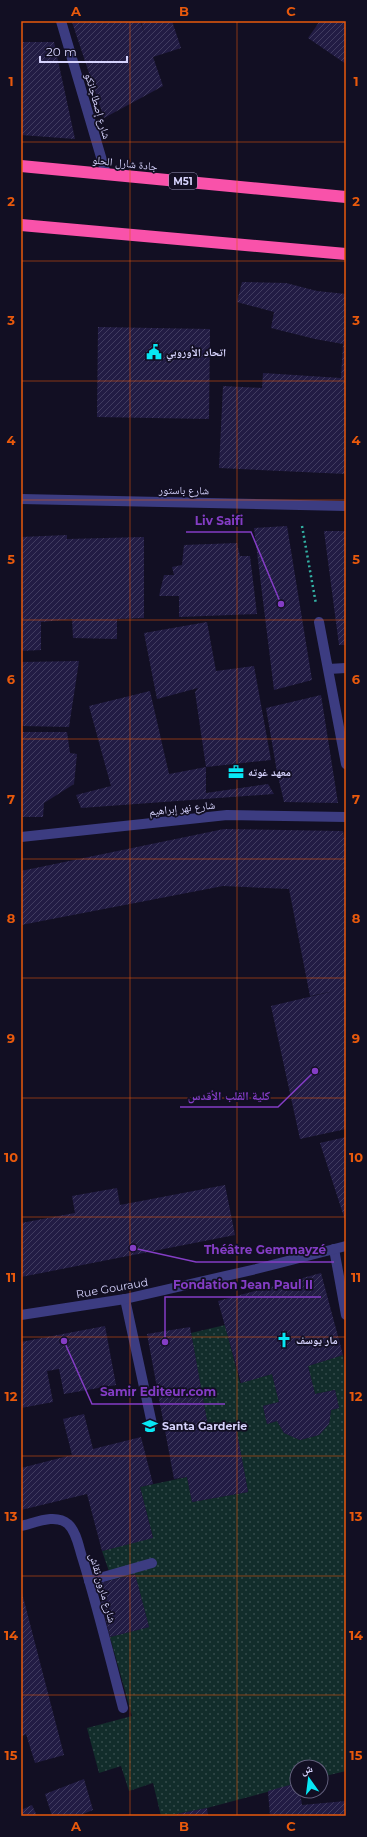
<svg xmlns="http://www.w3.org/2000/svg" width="367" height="1837" viewBox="0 0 367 1837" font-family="Montserrat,'Noto Naskh Arabic',sans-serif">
	<defs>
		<pattern id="grass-dots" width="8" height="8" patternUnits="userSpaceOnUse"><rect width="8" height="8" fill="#122d2b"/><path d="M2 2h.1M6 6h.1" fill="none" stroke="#344b4b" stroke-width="1.8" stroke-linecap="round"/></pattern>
		<pattern id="building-hatch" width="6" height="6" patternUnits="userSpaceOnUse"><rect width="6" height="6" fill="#221c44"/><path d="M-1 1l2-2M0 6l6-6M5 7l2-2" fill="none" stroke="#413c60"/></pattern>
	</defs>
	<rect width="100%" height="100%" fill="#120f23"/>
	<path fill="url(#grass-dots)" d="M225 1325 240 1383 272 1374 279 1402 263 1406 267 1424 277 1421 284 1433 300 1440 319 1435 329 1424 331 1410 339 1408 335 1390 315 1394 308 1366 343 1355 346 1385V1771L321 1777V1767H297V1784L207 1808 171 1815 161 1816 153 1783 129 1791 121 1766 99 1773 87 1728 132 1716 110 1637 149 1627 135 1574 112 1580 102 1551 153 1537 140 1487 187 1477 192 1502 248 1492 236 1428 209 1432 191 1333Z"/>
	<path fill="url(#building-hatch)" d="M76 21H140L145 35 141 21H172L181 48 153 57 163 86 104 118 72 22Z
		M320 21H346V64L308 38Z
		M21 42H54L75 139 21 135Z
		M242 282 286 283 317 291 346 294V474L219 468 223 386 262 388 263 373 341 378 343 344 315 339 271 328 274 312 237 302Z
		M98 327 210 329 209 419 97 417Z
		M287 526 312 680 274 690 254 528Z
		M324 531H346V645H339Z
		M67 535V539L144 537V618L117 619V639L73 638 72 619 41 622V650L21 651V537Z
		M237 543 240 556H250L257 614 179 617V596H159L164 575H174L172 567 182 565 184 545Z
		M207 622 216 671 254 666 271 760 206 767 195 692 198 688 157 699 144 633Z
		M79 661 69 727 21 726V662Z
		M150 691 169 774 164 775 206 767V793L268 784 274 794 81 808 76 795 111 786 89 706Z
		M321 695 338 803 284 802 277 772 266 708Z
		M21 732H67L70 753 77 754 74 784 44 803 43 817H21Z
		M224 829 343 831 346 846V1129L300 1139 271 1006 334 991 310 996 289 889 223 886 21 925V871Z
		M346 1137V1219L345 1220 320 1143Z
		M225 1185 235 1235 21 1277V1223L75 1213 72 1196 117 1188 120 1205Z
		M321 1273 343 1355 308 1366 315 1394 335 1390 339 1408 331 1410 329 1424 319 1435 300 1440 284 1433 277 1421 267 1424 263 1406 279 1402 272 1374 241 1383 218 1301Z
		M105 1326 116 1385 64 1394 59 1369 47 1371 53 1402 21 1408V1342Z
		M190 1327 209 1432 236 1427 248 1492 192 1502 187 1477 174 1479 147 1334Z
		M84 1414 93 1449 141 1437 153 1484 140 1487 153 1538 102 1551 87 1494 21 1510V1468L72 1455 63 1419Z
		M135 1574 149 1627 110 1637 97 1584Z
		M22 1593 64 1755 35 1763 26 1734 21 1737Z
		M84 1779 93 1810 78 1816H52L45 1794Z
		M297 1783V1791H300L302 1805 346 1801V1816H270L268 1791Z
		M32 1805 37 1816H21V1810Z
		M207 1808 208 1816H172V1815Z"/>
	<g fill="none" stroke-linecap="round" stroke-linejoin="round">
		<path stroke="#33b1a4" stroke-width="2.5" stroke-dasharray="2 3" stroke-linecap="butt" d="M302 526 316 604"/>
		<path stroke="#3c3c81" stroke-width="10" d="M61 21 106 174"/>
		<path stroke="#3c3c81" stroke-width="10" d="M319 622 346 764
			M328 669 346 668
			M125 1299 152 1424
			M89 1581 152 1563"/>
		<path stroke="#3c3c81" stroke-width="10" d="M21 837 227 815 346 817
			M334 1249 346 1315
			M21 1526C35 1523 55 1513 68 1524 77 1532 79 1549 83 1560 98 1609 110 1659 123 1708"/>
		<path stroke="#3c3c81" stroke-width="10" d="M21 499 346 506
			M21 1315 125 1299 256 1269 346 1246"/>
		<path stroke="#f952aa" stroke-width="12" d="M21 166 346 197
			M21 225 346 254"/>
	</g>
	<path fill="none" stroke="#e8590c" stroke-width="1" stroke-opacity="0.55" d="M130 21V1816M237 21V1816M21 142H346M21 261H346M21 381H346M21 500H346M21 620H346M21 739H346M21 859H346M21 978H346M21 1098H346M21 1217H346M21 1337H346M21 1456H346M21 1576H346M21 1695H346"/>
	<defs>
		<symbol id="civic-bare" viewBox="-9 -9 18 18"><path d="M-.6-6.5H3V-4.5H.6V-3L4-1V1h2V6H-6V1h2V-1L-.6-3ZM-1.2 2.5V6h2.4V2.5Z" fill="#08e7f4" stroke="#120f23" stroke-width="2.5" paint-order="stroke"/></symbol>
		<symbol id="office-bare" viewBox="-9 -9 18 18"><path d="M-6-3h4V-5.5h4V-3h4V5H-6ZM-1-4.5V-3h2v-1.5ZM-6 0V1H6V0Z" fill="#08e7f4" stroke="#120f23" stroke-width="2.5" paint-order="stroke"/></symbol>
		<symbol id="church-bare" viewBox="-9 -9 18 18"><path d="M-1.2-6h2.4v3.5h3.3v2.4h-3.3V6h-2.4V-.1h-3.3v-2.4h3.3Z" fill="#08e7f4" stroke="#120f23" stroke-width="2.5" paint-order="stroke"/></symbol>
		<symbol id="school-bare" viewBox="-9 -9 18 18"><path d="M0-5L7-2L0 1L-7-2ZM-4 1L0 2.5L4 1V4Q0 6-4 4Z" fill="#08e7f4" stroke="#120f23" stroke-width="2.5" paint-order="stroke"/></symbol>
	</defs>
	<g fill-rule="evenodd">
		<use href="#civic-bare" x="143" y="341" width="22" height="22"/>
		<use href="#office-bare" x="225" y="761" width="22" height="22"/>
		<use href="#church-bare" x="273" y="1329" width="22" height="22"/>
		<use href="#school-bare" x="139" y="1415" width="22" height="22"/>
	</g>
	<g text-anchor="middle" stroke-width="3.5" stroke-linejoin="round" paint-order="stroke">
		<rect fill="#120f23" stroke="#9b98bc" stroke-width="1" x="169" y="173" width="28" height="16" rx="3"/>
		<g font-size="10" font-weight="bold" fill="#d6d3fd">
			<text x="183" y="185">M51</text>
		</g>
		<g font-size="11" fill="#d6d3fd" stroke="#120f23">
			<text transform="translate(98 106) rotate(74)" y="4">شارع إصطاجانكو</text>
			<text transform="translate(125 163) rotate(6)" y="4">جادة شارل الحلو</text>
			<text transform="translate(184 490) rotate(1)" y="4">شارع باستور</text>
			<text transform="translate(182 808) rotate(-6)" y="4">شارع نهر إبراهيم</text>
			<text transform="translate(112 1288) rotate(-10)" y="4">Rue Gouraud</text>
			<text transform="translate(103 1588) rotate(74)" y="4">شارع مارون نقاش</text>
		</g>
		<g font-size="11" font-weight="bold" fill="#d6d3fd" stroke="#120f23" text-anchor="start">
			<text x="166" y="356">اتحاد الأوروبي</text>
			<text x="248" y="776">معهد غوته</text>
			<text x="296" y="1344">مار يوسف</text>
			<text x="162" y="1430">Santa Garderie</text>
		</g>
	</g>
	<path fill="none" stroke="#843dc5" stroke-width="1.5" d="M281 604L251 532H186M315 1071L278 1107H180M133 1248L196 1262H334M165 1342L165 1297H321M64 1341L92 1404H225"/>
	<g fill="#843dc5" stroke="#120f23" stroke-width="1.5">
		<circle cx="281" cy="604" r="4"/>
		<circle cx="315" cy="1071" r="4"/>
		<circle cx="133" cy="1248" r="4"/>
		<circle cx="165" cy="1342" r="4"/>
		<circle cx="64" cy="1341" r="4"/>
	</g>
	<g font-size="12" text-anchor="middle" font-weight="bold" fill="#843dc5" stroke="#120f23" stroke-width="3.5" stroke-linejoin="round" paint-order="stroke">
		<text x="219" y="525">Liv Saifi</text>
		<text x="229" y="1100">كلية القلب الأقدس</text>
		<text x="265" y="1254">Théâtre Gemmayzé</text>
		<text x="243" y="1289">Fondation Jean Paul II</text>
		<text x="158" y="1396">Samir Editeur.com</text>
	</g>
	<rect width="367" height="1837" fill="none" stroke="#120f23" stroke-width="44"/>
	<g transform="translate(309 1779) rotate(346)"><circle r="19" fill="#120f23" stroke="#605d7a"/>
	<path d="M0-3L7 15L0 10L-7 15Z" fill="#08e7f4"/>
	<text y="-6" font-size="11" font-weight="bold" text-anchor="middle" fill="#d6d3fd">ش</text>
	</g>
	<path d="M40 56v6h87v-6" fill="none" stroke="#d6d3fd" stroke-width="2"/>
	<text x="46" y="56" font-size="12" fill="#d6d3fd" stroke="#120f23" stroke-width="3" paint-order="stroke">20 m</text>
	<rect x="22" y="22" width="323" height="1793" fill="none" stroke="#e8590c" stroke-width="1.5"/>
	<g font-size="13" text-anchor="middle" font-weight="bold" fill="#e8590c">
		<text x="76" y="16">A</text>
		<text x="184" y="16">B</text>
		<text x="291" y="16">C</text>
		<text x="11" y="86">1</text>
		<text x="356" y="86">1</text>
		<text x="11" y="206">2</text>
		<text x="356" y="206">2</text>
		<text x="11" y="325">3</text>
		<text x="356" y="325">3</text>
		<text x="11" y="445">4</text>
		<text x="356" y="445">4</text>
		<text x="11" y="564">5</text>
		<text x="356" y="564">5</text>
		<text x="11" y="684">6</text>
		<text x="356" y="684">6</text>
		<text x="11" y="804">7</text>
		<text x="356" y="804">7</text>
		<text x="11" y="923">8</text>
		<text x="356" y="923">8</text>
		<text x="11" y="1043">9</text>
		<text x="356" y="1043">9</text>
		<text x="11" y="1162">10</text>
		<text x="356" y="1162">10</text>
		<text x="11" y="1282">11</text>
		<text x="356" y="1282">11</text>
		<text x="11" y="1401">12</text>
		<text x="356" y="1401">12</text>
		<text x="11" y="1521">13</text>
		<text x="356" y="1521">13</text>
		<text x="11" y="1640">14</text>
		<text x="356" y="1640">14</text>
		<text x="11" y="1760">15</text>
		<text x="356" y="1760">15</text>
		<text x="76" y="1831">A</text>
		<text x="184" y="1831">B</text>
		<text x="291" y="1831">C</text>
	</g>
</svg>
